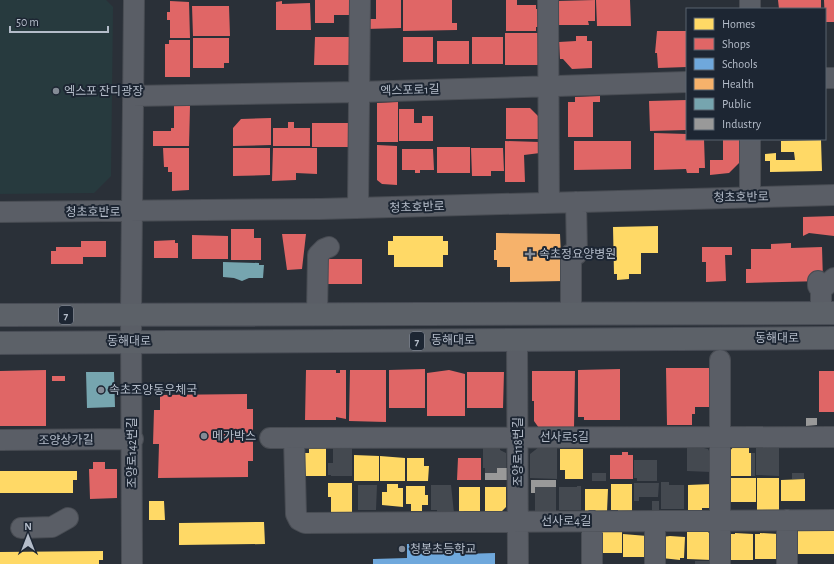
<svg xmlns="http://www.w3.org/2000/svg" width="834" height="564" font-family="'Alegreya Sans','Noto Sans KR',sans-serif">
<style>
.green{fill:#273a3e}
.homes{fill:#ffd966}
.shops{fill:#e06666}
.schools{fill:#6fa8dc}
.health{fill:#f6b26b}
.public{fill:#76a5af}
.industry{fill:#999}
.building{fill:#444950}
.lines{fill:none;stroke-linecap:round;stroke-linejoin:round}
.minor-casing{stroke:#484c53;stroke-width:22}
.major-casing{stroke:#484c55;stroke-width:24}
.minor{stroke:#5a5e66;stroke-width:20}
.major{stroke:#5c6168;stroke-width:22}
.poi-dot{fill:#848b96;stroke:#1d2633;stroke-width:1.5}
.labels{text-anchor:middle;dominant-baseline:central;stroke-width:4;stroke-linejoin:round;paint-order:stroke}
.shield{fill:#1d2633;stroke:#878f9c;stroke-width:1}
.shield-label{font-size:11px;font-weight:bold;fill:#b4bcc9}
.street-label{font-size:12px;fill:#b4bcc9;stroke:#1d2633}
.poi-label{font-size:12px;fill:#b4bcc9;stroke:#1d2633;text-anchor:start}
</style>
<rect width="100%" height="100%" fill="#2a3038"/>
<path class="green" d="M0,0H106L113,7L111,176L94,193L0,194Z"/>
<path class="homes" d="M821,140L822,171L770,172V161H765V154L776,153V160H795L794,152H781V141Z
M658,226V253H641V274H629V279L617,280V274H614L613,227Z
M393,236H443V241H448V255H443V267H394V255H388V241H393Z
M735,445H749V453H751V476H729V452Z
M309,448H326V476H304V453H309Z
M560,449H583V479H565V470H560Z
M354,455L379,456V481H354Z
M380,456L405,458V481H380Z
M407,458H424V466H429L428,481H407Z
M0,471H77V480H73V493H0Z
M730,478H756V502H730Z
M757,478H779V512H757Z
M805,479V501H781V480Z
M328,483H352V515H331V497H328Z
M387,484H398V488H403V507L382,505V492H387Z
M611,484H632V512H618V510H611Z
M712,484V508H702V512H688V485Z
M406,486H425V495H428V505H422V511H411V504H406Z
M459,487H480V513H459Z
M485,487H506V507L500,513H485Z
M585,489H608L607,512H585Z
M149,501H164L165,520H149Z
M264,522L265,544L179,545V523Z
M834,528V554H795L798,530Z
M687,530H706L709,533L712,560L687,559Z
M604,531H622V553H600L597,537Z
M735,533L753,534V560H730V534H735Z
M760,533L778,534V559H755V534H760Z
M623,534L647,536L646,557H623Z
M670,536L685,537L684,558H680V560L662,558V537Z
M103,551V560H99V564H0V552Z"/>
<path class="shops" d="M315,0H351V15H334V23H315Z
M376,0H401V28L366,29V19H376Z
M403,0H452V23H457V30L403,31Z
M506,0H517V5H536V9H540V27H536V31H506Z
M595,0V21H588L589,25H558L557,1Z
M596,0H630L631,26H597Z
M778,0H821V9H779Z
M824,0H834V22H825Z
M170,1L189,2L190,38H170V20H167V12H170Z
M282,1V4L310,3L311,30H276V2Z
M192,6H229L230,36H193Z
M657,31H687V67L658,68L657,53H655Z
M505,33H539V65H505Z
M576,36H587V41H592V68L572,69L563,59H560L559,42L576,41Z
M315,37H350V65H314Z
M403,37H433V62H403Z
M472,37H503V64H472Z
M193,38H229V63H224V68H193Z
M169,40H190V77H165V44H169Z
M437,41H469V64H437Z
M600,96V102H593V137H568V102H575V97Z
M687,100V130L650,131L649,101Z
M398,102V142H377V103Z
M174,106H190L189,146H153V131H171V128H174Z
M506,108H530L538,116V139H506Z
M399,109H414V123H422V116H433V141H399Z
M271,118V145L233,146V128L241,119Z
M288,122H294V128H310V146H273V128H288Z
M312,123H350V147H312Z
M654,133L687,134V139H704L705,168H699V173H687L686,169L654,170Z
M723,139H739L740,162L729,173L710,175V160H723Z
M505,141L540,142V153L524,155L525,182H505Z
M574,141H631V169L574,170Z
M377,145L397,146V185L382,184L377,180Z
M437,147H470V173H437Z
M163,148H189V190L172,191V172H168V167H164Z
M233,148H270V175L233,176Z
M273,148H317V174L296,173V180L272,181Z
M471,148H503L504,171H491V176H472Z
M402,149H433L434,170H420V173H415V170H402Z
M834,216V236L809,233L803,236V217Z
M231,229H254V238H261V260H231Z
M282,234H306L302,269L287,270Z
M192,235L228,236V259H192Z
M175,240V243H178V258H154V241Z
M81,241H106V257H83V264H51V251H56V247H81Z
M791,243V248L822,247L823,281L746,283V269H751V249H771V244Z
M702,247H732V255H725L726,281L706,282V262H702Z
M321,259H362V284H321Z
M666,368H710V407H695V414H692V425H667Z
M425,369V408H389V370Z
M620,369V420H584V417H578V370Z
M46,370V426H0V371Z
M306,370H336V373H340V370H346V419L336,417V420H305Z
M350,370H386V422L349,421Z
M449,370L465,374V416H427V373Z
M532,371H575L574,428H539L534,421V401H532Z
M819,371H834V412H819Z
M467,372H504L503,408H467Z
M52,376H65V381H52Z
M247,394V409H253V461H248V477L158,478L159,444H153L154,410H160V395Z
M622,452H628V455H633V479H610V455H622Z
M458,458H481V480H457Z
M93,462H105V469H117V498L90,499L89,469H93Z"/>
<path class="schools" d="M407,544H453V547H461V554L495,553V564H373V559L407,558Z"/>
<path class="health" d="M496,233L560,234L561,257H564V281L510,282V267H497V260H494V250H496Z"/>
<path class="public" d="M223,262L259,263V265H264L263,278H249L242,281L234,278L223,277Z
M86,372H114L115,407L87,408Z"/>
<path class="industry" d="M806,418H817V425L806,426Z
M497,468H507V480H485V473H497Z
M531,480H556V487H535V493H531Z"/>
<path class="building" d="M759,445H779V476L756,475V447H759Z
M483,447L500,448V450L506,453V468H497V473H485V468H483Z
M539,447H557V479L530,478V454Z
M687,447L704,448L708,449L710,453L711,472L687,471Z
M333,448H352V476H331V475H328V463H333Z
M751,453H755V476H751Z
M634,460H657V481H637V478H634Z
M592,473H606V481H592Z
M792,473H804V479H792Z
M661,482H669V485H684V509H661Z
M634,483H659L658,497H639V501H634Z
M358,485H377L376,510H358Z
M431,485H451L454,513H437V510H431Z
M577,486H581V510H559V487H577Z
M535,487H556V515L535,512Z
M652,501H659V511H652Z
M695,561H712V564H695Z"/>
<g class="lines">
<g class="minor-casing">
<path id="minor" d="M548,0L549,203
M750,0V9
M825,78H834
M133,96L359,92L687,82
M750,197V139
M358,208L360,0
M0,212L320,209L834,195
M818,281V286L821,290V313
M821,290L834,278
M317,314L318,255L324,249L329,247
M571,314V254H577L576,202
M517,340L518,564
M270,438L834,437
M294,438L296,514L299,520L305,523L834,520
M0,440L133,439
M787,520V564
M592,521V564
M21,528L52,527L68,518
M132,564L131,315L134,0
M655,564V521
M720,564V360"/>
</g>
<g class="major-casing">
<path id="major" d="M0,315L834,313
M0,343L834,338"/>
</g>
<use href="#minor" class="minor"/>
<use href="#major" class="major"/>
</g>
<g class="poi-dot">
<circle cx="56" cy="91" r="4"/>
<path d="M528 248h4v4h4v4h-4v4h-4v-4h-4v-4h4z"/>
<circle cx="101" cy="390" r="4"/>
<circle cx="204" cy="436" r="4"/>
<circle cx="402" cy="549" r="4"/>
</g>
<g class="labels">
<g class="shield">
<rect x="59" y="306" width="14" height="18" rx="3"/>
<rect x="410" y="332" width="14" height="18" rx="3"/>
</g>
<g class="shield-label">
<text x="66" y="315">7</text>
<text x="417" y="341">7</text>
</g>
<g class="street-label">
<text transform="translate(410 90) rotate(-2)">엑스포로1길</text>
<text transform="translate(741 197) rotate(-1)">청초호반로</text>
<text transform="translate(417 207) rotate(-2)">청초호반로</text>
<text x="93" y="212">청초호반로</text>
<text x="777" y="338">동해대로</text>
<text x="453" y="340">동해대로</text>
<text x="129" y="341">동해대로</text>
<text x="564" y="437">선사로5길</text>
<text transform="translate(66 440) rotate(-1)">조양상가길</text>
<text transform="translate(518 452) rotate(-90)">조양로118번길</text>
<text transform="translate(132 453) rotate(-90)">조양로142번길</text>
<text x="566" y="521">선사로4길</text>
</g>
<g class="poi-label">
<text x="64" y="91">엑스포 잔디광장</text>
<text x="539" y="254">속초정요양병원</text>
<text x="109" y="390">속초조양동우체국</text>
<text x="212" y="436">메가박스</text>
<text x="410" y="549">청봉초등학교</text>
</g>
</g>
<rect x="686" y="8" width="140" height="132" fill="#1d2633" stroke="#59626f"/>
<rect x="694" y="18" width="20" height="12" fill="#ffd966" stroke="#59626f"/>
<text x="722" y="28" font-size="12" fill="#b4bcc9">Homes</text>
<rect x="694" y="38" width="20" height="12" fill="#e06666" stroke="#59626f"/>
<text x="722" y="48" font-size="12" fill="#b4bcc9">Shops</text>
<rect x="694" y="58" width="20" height="12" fill="#6fa8dc" stroke="#59626f"/>
<text x="722" y="68" font-size="12" fill="#b4bcc9">Schools</text>
<rect x="694" y="78" width="20" height="12" fill="#f6b26b" stroke="#59626f"/>
<text x="722" y="88" font-size="12" fill="#b4bcc9">Health</text>
<rect x="694" y="98" width="20" height="12" fill="#76a5af" stroke="#59626f"/>
<text x="722" y="108" font-size="12" fill="#b4bcc9">Public</text>
<rect x="694" y="118" width="20" height="12" fill="#999999" stroke="#59626f"/>
<text x="722" y="128" font-size="12" fill="#b4bcc9">Industry</text>
<g transform="translate(28 536)" stroke="#1d2633" stroke-width="3" paint-order="stroke">
<path d="M0-3L7 15L0 10L-7 15Z" fill="#b4bcc9"/>
<text y="-6" font-size="11" font-weight="bold" text-anchor="middle" fill="#b4bcc9">N</text>
</g>
<path d="M10 26v6h98v-6" fill="none" stroke="#b4bcc9" stroke-width="2"/>
<text x="16" y="26" font-size="12" fill="#b4bcc9" stroke="#1d2633" stroke-width="3" paint-order="stroke">50 m</text>
</svg>
